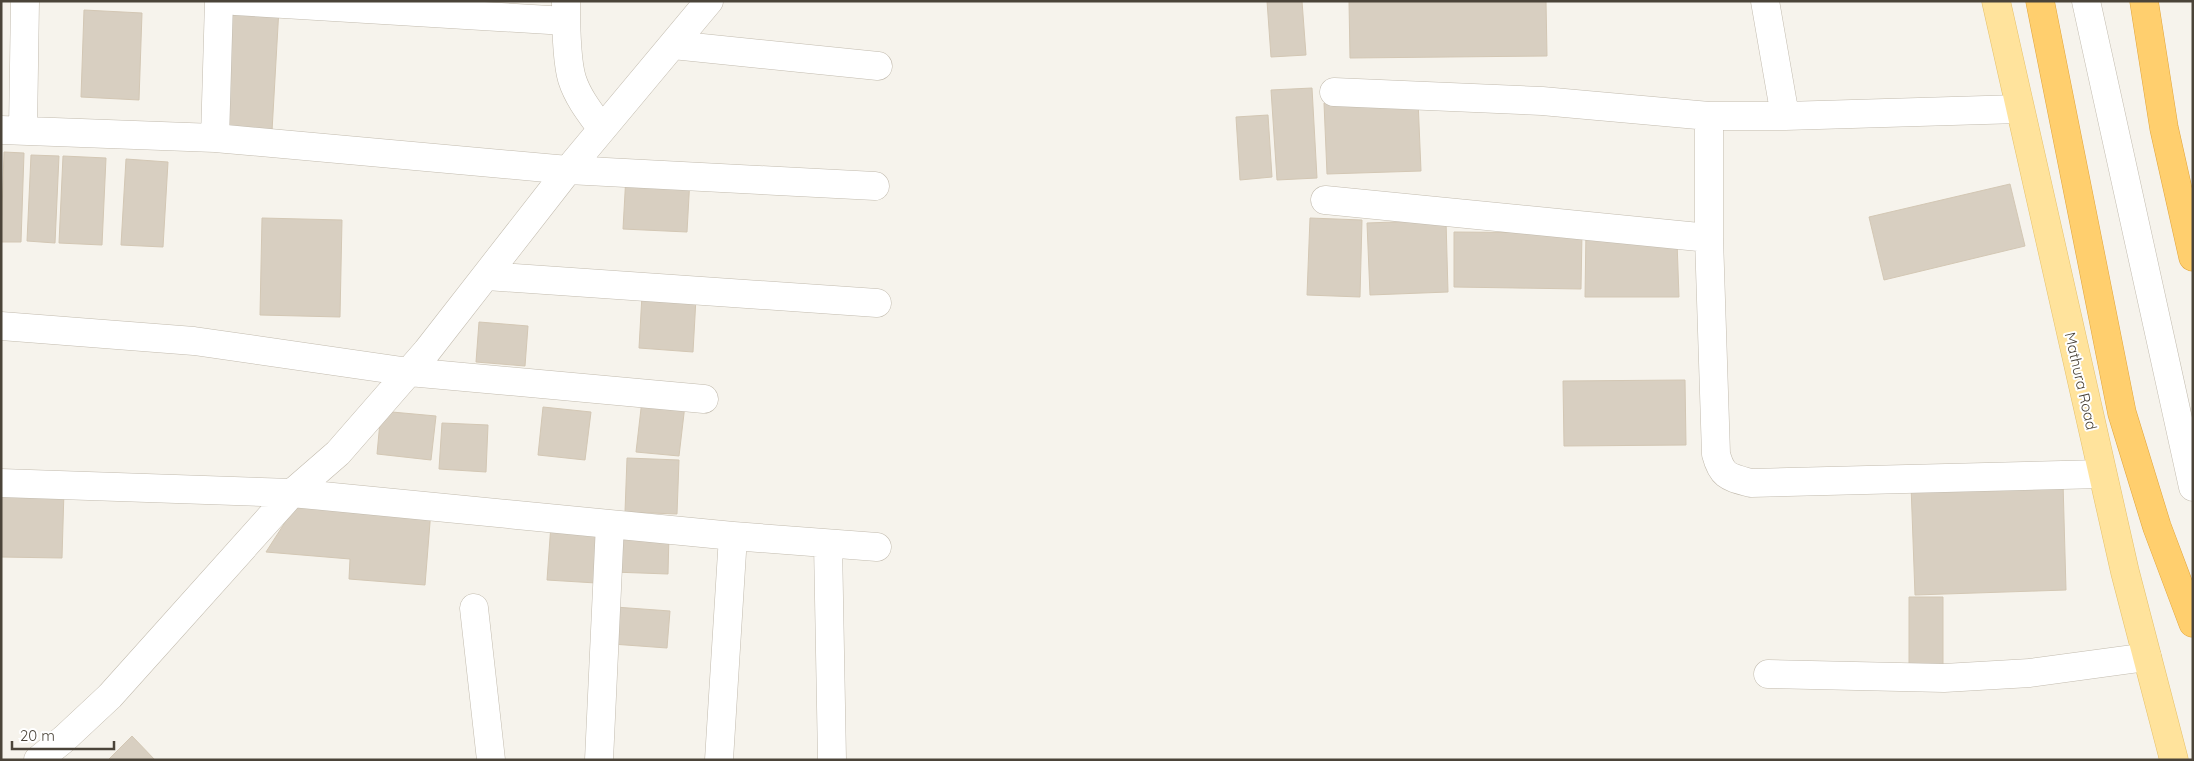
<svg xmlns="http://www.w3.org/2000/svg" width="2194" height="761" font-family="Quicksand,sans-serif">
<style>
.building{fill:#d8cfc1;stroke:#d3c7b4}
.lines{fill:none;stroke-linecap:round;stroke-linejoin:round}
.minor-casing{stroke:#c2bbae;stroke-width:29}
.major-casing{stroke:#e6c16a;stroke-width:29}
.highway-casing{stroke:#e0a43c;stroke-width:29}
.minor{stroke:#fff;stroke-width:28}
.major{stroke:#ffe39c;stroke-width:28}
.highway{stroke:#ffcf6e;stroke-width:28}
.labels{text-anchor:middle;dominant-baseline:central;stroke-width:4;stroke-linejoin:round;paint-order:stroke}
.street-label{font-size:15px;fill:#4b4439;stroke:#fff}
</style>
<rect width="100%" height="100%" fill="#f6f3ec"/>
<path class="building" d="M1267,1H1302L1306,55L1271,57Z
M1349,1H1546L1547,56L1350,58Z
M231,5L279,8L272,131L224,128Z
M84,10L142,13L139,100L81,97Z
M1312,88L1317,178L1277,180L1271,90Z
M1418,100L1421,171L1327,174L1324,103Z
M1268,115L1272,177L1240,180L1236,117Z
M4,152L24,153L21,242H1Z
M31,155L59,156L55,243L27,241Z
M63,156L106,158L102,245L59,243Z
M126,159L168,162L163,247L121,245Z
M626,175L690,178L687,232L623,229Z
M2010,184L2025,246L1884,280L1869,217Z
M262,218L342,220L340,317L260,315Z
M1310,218L1362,220L1360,297L1307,295Z
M1446,220L1448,292L1370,295L1367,223Z
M1586,231L1677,241L1679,297H1585Z
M1454,232L1582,233L1581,289L1454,287Z
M642,295L696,298L693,352L639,348Z
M479,322L528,326L525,366L476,362Z
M1685,380L1686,445L1564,446L1563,381Z
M642,400L685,405L679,456L636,452Z
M543,407L591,412L585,460L538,455Z
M381,411L436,416L431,460L377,454Z
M442,423L488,425L486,472L439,469Z
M627,458L679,460L677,514L625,512Z
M2063,482L2066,590L1915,595L1911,485Z
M1,488L64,491L62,558L1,557Z
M300,499L431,510L425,585L349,579L350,559L266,552Z
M551,524L600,527L596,583L547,580Z
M615,532L669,534L668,574L613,572Z
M1909,597H1943V666L1909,665Z
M615,607L670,611L667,648L612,644Z
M132,736L155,760H108Z"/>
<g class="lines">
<g class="minor-casing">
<path id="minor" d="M235,1L566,21
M566,1C566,22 566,59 572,79C578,98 591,114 602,129
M1765,1L1785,116
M2086,1L2193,487
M673,45L878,66
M1334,92L1542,101L1709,116H1785L2019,109
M1709,116V238L1716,454C1722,477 1729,477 1751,483L2102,474
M1,130L215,138L568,170L875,186
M23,130L25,1
M215,138L219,1
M1325,200L1709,238
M487,276L877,303
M1,326L194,341L409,372L704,399
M1,483L292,493L733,536L877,547
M828,544L832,760
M474,608L491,760
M1768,674L1944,678L2030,673L2147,657
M38,760L64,739L110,696L292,493L338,453L427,351L568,170L709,1
M599,760L610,524
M719,760L733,536"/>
</g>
<g class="major-casing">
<path id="major" d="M1996,1L2125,572L2174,760"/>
</g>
<g class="highway-casing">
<path id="highway" d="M2040,1L2122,413L2157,527L2193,623
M2144,1L2164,128L2193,257"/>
</g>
<use href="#minor" class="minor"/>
<use href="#major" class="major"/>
<use href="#highway" class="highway"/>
</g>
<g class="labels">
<g class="street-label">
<text transform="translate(2081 381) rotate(77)">Mathura Road</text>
</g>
</g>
<rect width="2194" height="761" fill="none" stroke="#4b4439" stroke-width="5"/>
<path d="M12 741v8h102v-8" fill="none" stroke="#4b4439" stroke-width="2.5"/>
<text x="20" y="741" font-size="15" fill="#4b4439" stroke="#ffffff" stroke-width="4" paint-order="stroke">20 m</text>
</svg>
